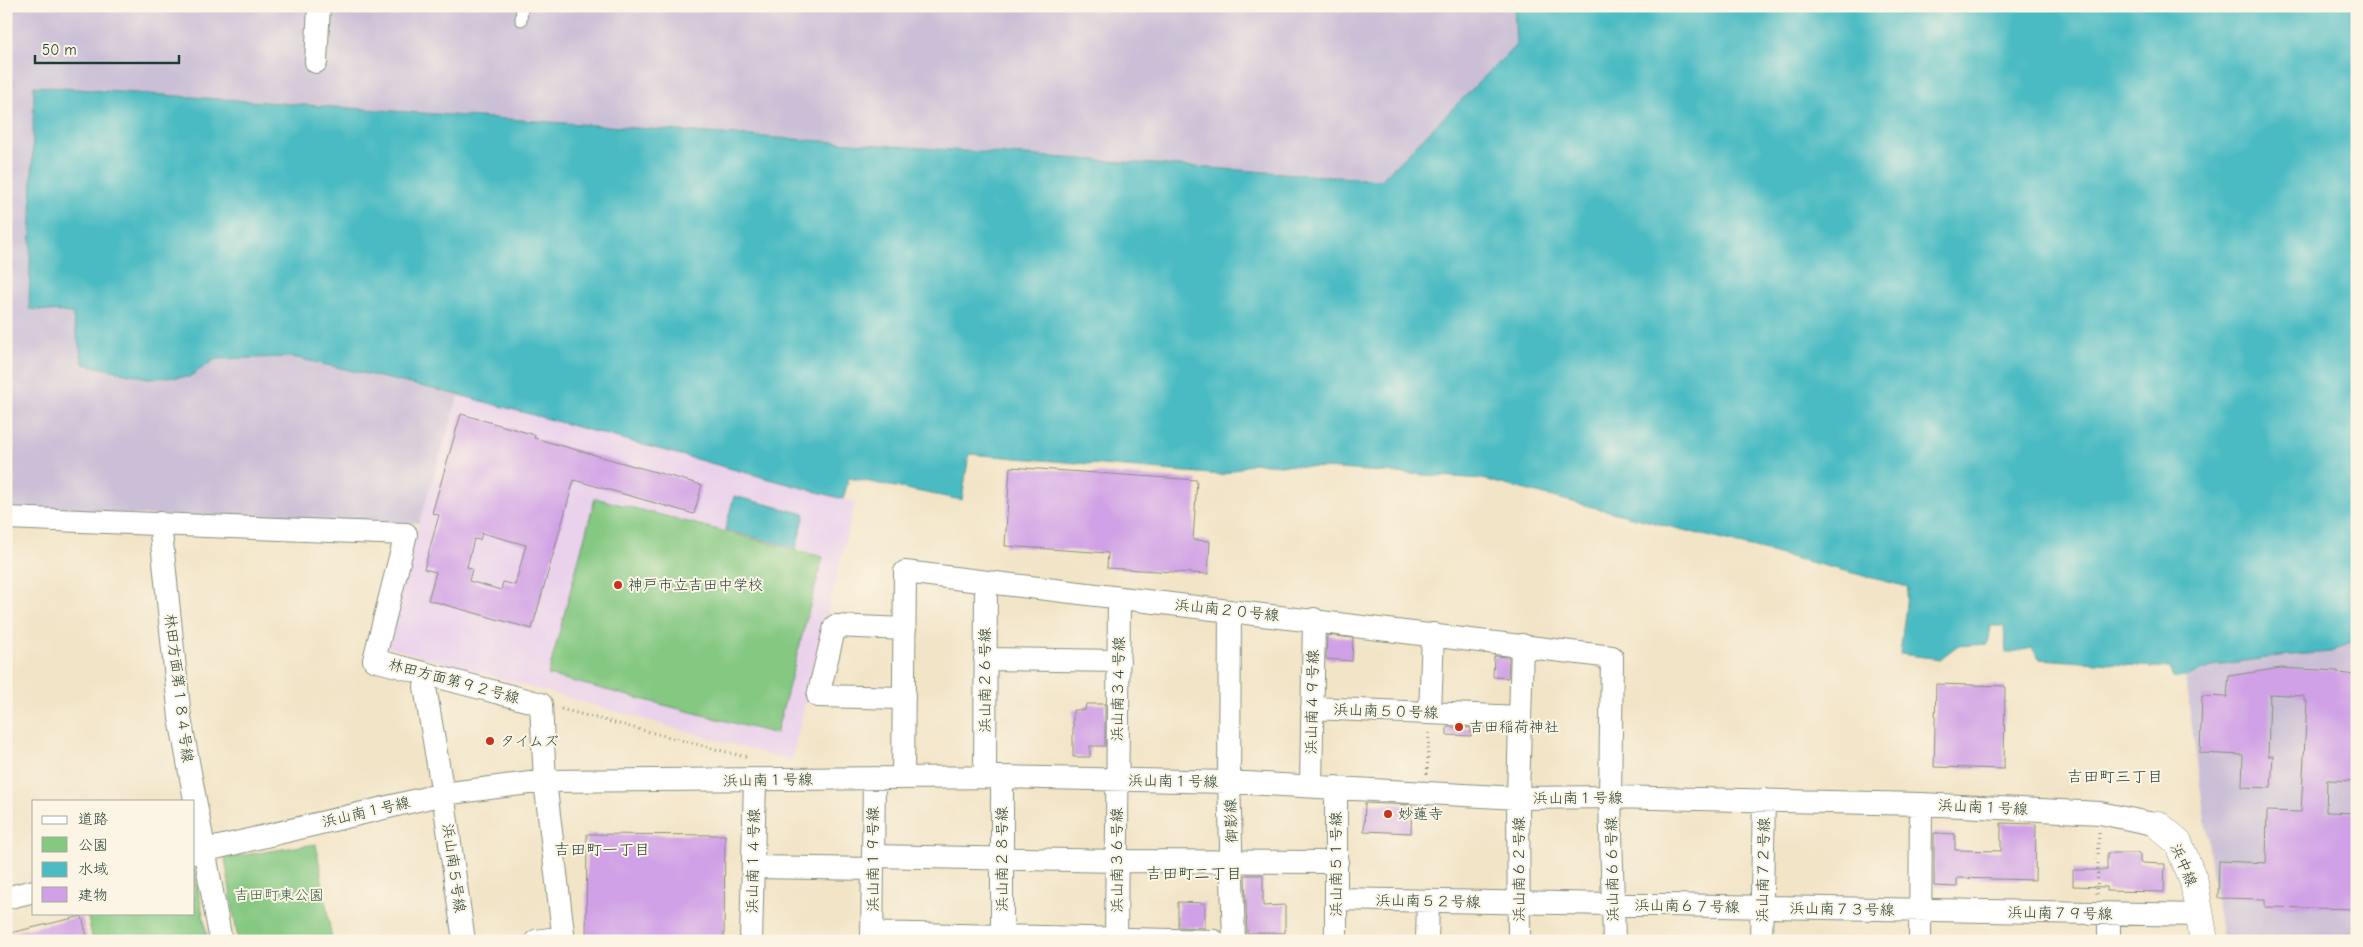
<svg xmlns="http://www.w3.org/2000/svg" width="2363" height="947" font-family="'Comic Neue','Klee One',sans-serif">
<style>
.built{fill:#ead1ec}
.industrial{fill:#cabfd6}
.green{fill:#84c882;stroke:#52825b}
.water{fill:#4cbbc3;stroke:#367c7c}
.building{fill:#d0a1e6;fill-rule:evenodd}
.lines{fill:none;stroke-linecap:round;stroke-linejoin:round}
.lane-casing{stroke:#88907e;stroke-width:13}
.street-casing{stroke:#88907e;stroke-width:24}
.secondary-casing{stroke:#88907e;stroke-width:29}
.path{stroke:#88907e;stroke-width:3;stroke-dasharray:1 4;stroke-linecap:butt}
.lane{stroke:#fff;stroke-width:11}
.street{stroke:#fff;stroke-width:22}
.secondary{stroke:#fff;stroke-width:28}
.poi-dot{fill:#c8321e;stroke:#fcf5e5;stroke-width:2}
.labels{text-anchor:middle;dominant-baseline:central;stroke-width:4;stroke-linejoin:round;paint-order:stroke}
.poi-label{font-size:15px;fill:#1f3d34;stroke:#fcf5e5;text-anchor:start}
.street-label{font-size:15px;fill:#1f3d34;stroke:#fcf5e5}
.park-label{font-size:15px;fill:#386048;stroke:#fcf5e5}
.neighbourhood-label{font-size:16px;fill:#1f3d34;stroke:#fcf5e5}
</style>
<rect width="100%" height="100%" fill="#fcf5e5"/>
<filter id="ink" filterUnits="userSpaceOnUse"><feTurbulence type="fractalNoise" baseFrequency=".02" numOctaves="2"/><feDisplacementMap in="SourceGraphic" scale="10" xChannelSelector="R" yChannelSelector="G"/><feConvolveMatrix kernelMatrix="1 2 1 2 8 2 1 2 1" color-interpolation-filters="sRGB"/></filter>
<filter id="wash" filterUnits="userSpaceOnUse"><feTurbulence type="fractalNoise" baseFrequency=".0096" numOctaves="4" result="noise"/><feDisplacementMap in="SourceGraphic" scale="20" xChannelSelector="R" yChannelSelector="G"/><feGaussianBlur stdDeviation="1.12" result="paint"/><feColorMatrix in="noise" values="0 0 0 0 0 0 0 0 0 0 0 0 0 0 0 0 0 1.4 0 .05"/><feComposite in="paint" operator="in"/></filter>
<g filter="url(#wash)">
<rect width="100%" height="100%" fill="#f2e4c7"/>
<path class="built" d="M459,395L855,502L791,761L385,646L419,523Z"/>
<path class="industrial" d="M6,6H1514L1517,45L1382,180L34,86L29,309L73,312L189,377L216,359L292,357L459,395L419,523L6,511Z
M2357,639V941H2222L2185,677L2217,665L2280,656L2331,652Z"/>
<path class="green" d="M595,498L823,557L776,734L548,675Z
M316,844L332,941H238L225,858Z
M194,868L208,941H93L87,913H194Z"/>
<path class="water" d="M1514,6H2357V639L2331,652L2280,656L2217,665L2185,677L2173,678L2170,668L2040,659L2032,648L2006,653L2004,626H1991L1988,644L1957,646L1940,659L1900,654L1908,587L1482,479L1253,463L1222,475L969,454L962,500L849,478L843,499L459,395L292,357L216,359L189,377L148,378L83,364L72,313L29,309L34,86L1381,180L1516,45Z
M734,496L805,514L796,548L725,530Z"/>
<g id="blocks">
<path class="building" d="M461,414L535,435L534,438L702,485L694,514L574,480L532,629L428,600L436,572L424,569L439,515L432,513ZM482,533L526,545L515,585L503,582L501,590L469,581L472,569L467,567L474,539L480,540Z
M1010,467L1197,480L1193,540L1210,541L1208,574L1107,568L1108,553L1005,546Z
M1327,635L1353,638L1352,661L1326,659Z
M1494,656L1509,657L1508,678L1493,677Z
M2281,668L2338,671V673L2357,675V781L2327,780L2326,812L2357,813V909L2265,907V899L2218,898L2219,861L2266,863L2267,811L2301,812L2307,701H2304V696L2270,694L2268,756H2273L2271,788L2242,787L2243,755L2200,753L2202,696L2227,697L2229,676Z
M1936,684L2005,686L2004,769L1934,767Z
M1086,704H1105V746H1090V757H1073V710H1085Z
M1447,727L1471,728V736L1447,735Z
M1365,803L1412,805L1411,833L1364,831Z
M2001,823L2036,824L2035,880L1957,878V887L1934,886V833L1955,834V850L2001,851Z
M587,834L725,835L724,941H586Z
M2107,853H2140V863L2165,864L2164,892L2107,891V887L2073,886V870H2107Z
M1245,875H1263V906L1285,905V933H1247Z
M1178,902L1205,903V928L1178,927Z
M82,916L88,941H6V934Z"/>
</g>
</g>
<g filter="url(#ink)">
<use href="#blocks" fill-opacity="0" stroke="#88907e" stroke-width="1"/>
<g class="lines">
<g class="lane-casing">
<path id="lane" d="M521,20L522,6"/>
</g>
<g class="street-casing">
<path id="street" d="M316,62L319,6
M6,518L406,534L374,660L541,704L545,781L564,941
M160,523L180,718L221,941
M1230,611L1229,782L1234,941
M985,659L1119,661
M427,674L425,687L443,794L464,941
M904,698L818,696L835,626L905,629
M1312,708L1520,717
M1430,713L1433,634
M903,777L905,572C1141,601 1377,627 1612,657L1610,797L1614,941
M985,777L986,582
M1311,786L1314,619
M1336,787V941
M194,853L443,794L545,781L1002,777L1229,782L1518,798L1610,797L1921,804L2100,813L2158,825
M873,856L1117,861L1337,862
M753,867L873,869
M6,898L34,891
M1336,899L2200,915
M872,933L1214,941
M536,941L563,937
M751,941L755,780
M872,941L874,778
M1002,941V777
M1116,941L1119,598
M1427,941L1428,901
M1519,941L1518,798L1522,645
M1761,941L1764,800
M1920,941L1921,804
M2109,941V914"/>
</g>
<g class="secondary-casing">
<path id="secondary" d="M2158,825L2178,842L2194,882L2204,941"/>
</g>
<path class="path" d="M561,709L746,757
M1427,774L1429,733
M2097,894L2099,833"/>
<use href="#lane" class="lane"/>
<use href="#street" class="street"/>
<use href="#secondary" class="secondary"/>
</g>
</g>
<g class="poi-dot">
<circle cx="618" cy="585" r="5"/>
<circle cx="1459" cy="727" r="5"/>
<circle cx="490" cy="741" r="5"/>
<circle cx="1388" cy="814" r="5"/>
</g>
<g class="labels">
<g class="poi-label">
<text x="628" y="585">神戸市立吉田中学校</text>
<text x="1469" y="727">吉田稲荷神社</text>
<text x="500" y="741">タイムズ</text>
<text x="1398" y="814">妙蓮寺</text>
</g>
<g class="street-label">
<text transform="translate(1227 610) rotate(6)">浜山南２０号線</text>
<text transform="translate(985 680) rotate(-90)">浜山南２６号線</text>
<text transform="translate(454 681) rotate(15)">林田方面第９２号線</text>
<text transform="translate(179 688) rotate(83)">林田方面第１８４号線</text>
<text transform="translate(1118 689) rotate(-89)">浜山南３４号線</text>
<text transform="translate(1312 702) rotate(-89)">浜山南４９号線</text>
<text transform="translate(1386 711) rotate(2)">浜山南５０号線</text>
<text transform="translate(768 780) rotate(-1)">浜山南１号線</text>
<text transform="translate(1173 781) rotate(1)">浜山南１号線</text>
<text x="1578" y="798">浜山南１号線</text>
<text transform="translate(1983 807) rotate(3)">浜山南１号線</text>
<text transform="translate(366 812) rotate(-13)">浜山南１号線</text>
<text transform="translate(1231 821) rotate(-92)">御影線</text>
<text transform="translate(873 859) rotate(-90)">浜山南１９号線</text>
<text transform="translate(1002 859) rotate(-90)">浜山南２８号線</text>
<text transform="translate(1117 860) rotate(-90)">浜山南３６号線</text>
<text transform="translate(753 861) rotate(-89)">浜山南１４号線</text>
<text transform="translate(1336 864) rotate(-90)">浜山南５１号線</text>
<text transform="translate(2184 865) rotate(67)">浜中線</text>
<text transform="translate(454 868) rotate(82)">浜山南５号線</text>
<text transform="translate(1519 869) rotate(-90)">浜山南６２号線</text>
<text transform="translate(1612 869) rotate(-91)">浜山南６６号線</text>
<text transform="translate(1763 870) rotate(-89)">浜山南７２号線</text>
<text transform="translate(1428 901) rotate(1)">浜山南５２号線</text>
<text transform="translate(1687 906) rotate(1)">浜山南６７号線</text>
<text transform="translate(1842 909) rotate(1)">浜山南７３号線</text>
<text transform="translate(2060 913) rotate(1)">浜山南７９号線</text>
</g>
<g class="park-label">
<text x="279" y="895">吉田町東公園</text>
</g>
<g class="neighbourhood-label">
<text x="2115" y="777">吉田町三丁目</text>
<text x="602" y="850">吉田町一丁目</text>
<text x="1194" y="874">吉田町二丁目</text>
</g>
</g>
<rect width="2363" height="947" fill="none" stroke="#fcf5e5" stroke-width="25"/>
<rect x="32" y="800" width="162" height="115" fill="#fcf5e5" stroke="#a4ab9e"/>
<rect x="42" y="816" width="25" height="8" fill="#ffffff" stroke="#a4ab9e"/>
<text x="78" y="824" font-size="15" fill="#1f3d34">道路</text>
<rect x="42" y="837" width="25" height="15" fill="#84c882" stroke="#a4ab9e"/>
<text x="78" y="850" font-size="15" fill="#1f3d34">公園</text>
<rect x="42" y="862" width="25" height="15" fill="#4cbbc3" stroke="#a4ab9e"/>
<text x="78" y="874" font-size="15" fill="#1f3d34">水域</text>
<rect x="42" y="887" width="25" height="15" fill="#d0a1e6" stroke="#a4ab9e"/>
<text x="78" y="900" font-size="15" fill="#1f3d34">建物</text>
<path d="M35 55v8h144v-8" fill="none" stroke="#1f3d34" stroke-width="2.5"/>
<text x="42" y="55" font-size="15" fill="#1f3d34" stroke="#fcf5e5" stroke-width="4" paint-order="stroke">50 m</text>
</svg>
